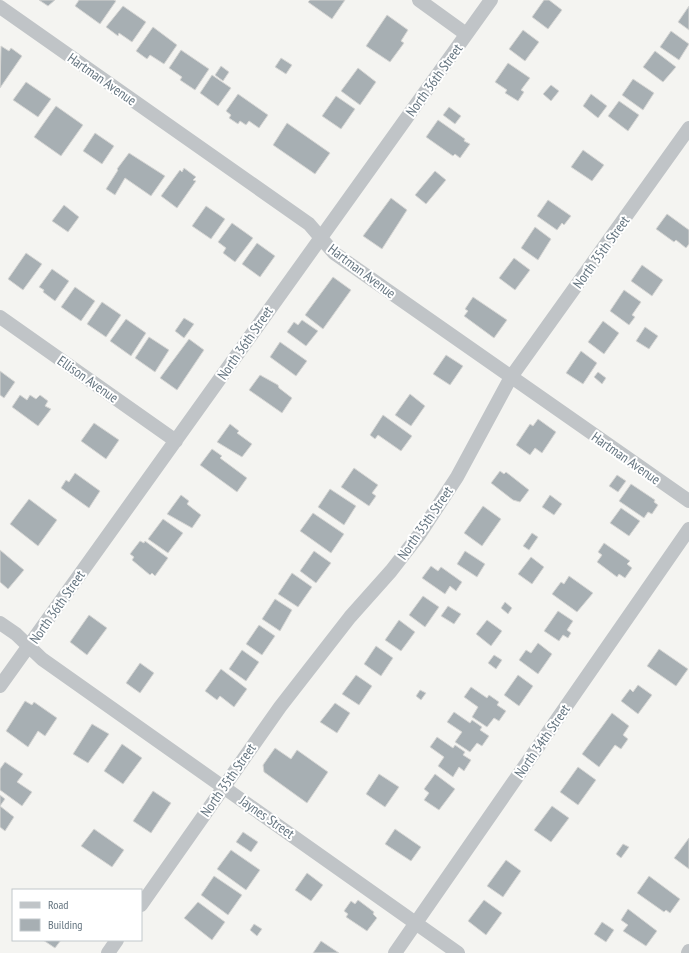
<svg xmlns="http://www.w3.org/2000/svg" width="689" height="953" font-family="'PT Sans Narrow',sans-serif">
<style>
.building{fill:#a7afb3;stroke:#d6d6d4}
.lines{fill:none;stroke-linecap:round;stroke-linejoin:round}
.street{stroke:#c0c4c7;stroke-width:14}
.labels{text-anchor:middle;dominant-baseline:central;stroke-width:4;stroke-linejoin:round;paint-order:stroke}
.street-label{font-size:14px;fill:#657580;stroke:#fff}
</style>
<rect width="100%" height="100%" fill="#f4f4f1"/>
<path class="building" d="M39,0H55L48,6Z
M79,0H114L116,1L100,24L75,6Z
M310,0H345L332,19L308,2Z
M544,0H549L562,10L548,29L532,17Z
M123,6L146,22L132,42L119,33L118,36L106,27Z
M689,6V30L678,22Z
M387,15L408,30L401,41L404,43L390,62L366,46Z
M153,27L177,45L164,64L150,55L147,59L136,51Z
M523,30L539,42L525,61L509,49Z
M671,31L689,44L679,60L660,47Z
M1,46L9,51L11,48L22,56L0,88Z
M181,50L209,69L195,90L180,80L182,77L169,68Z
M655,51L676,67L663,82L643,67Z
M281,58L292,65L286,74L275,67Z
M508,63L530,78L521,90L524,92L518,101L505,93L507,90L495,82Z
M221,66L229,72L223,81L215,75Z
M358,68L376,82L360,105L341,91Z
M212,75L231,88L218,106L200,93Z
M633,79L654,93L643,110L622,95Z
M26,82L51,99L38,117L13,100Z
M551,85L559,91L551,101L543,94Z
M238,94L268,115L259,128L249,121L246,125L240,121L238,124L229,118L231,115L226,111Z
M591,94L607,106L598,118L583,106Z
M336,96L355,109L341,129L322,116Z
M619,101L639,115L628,131L608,116Z
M56,106L83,125L61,156L34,137Z
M449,107L461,116L455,124L443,115Z
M438,120L465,139L464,141L470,144L460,158L455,154L453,156L426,137Z
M287,123L330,153L315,174L273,145Z
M95,133L114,146L102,164L83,151Z
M583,150L604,165L592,181L571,167Z
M129,153L165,176L151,196L125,178L115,195L106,189L118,170L117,169Z
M184,168L196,177L193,180L196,181L177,208L161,196L180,170L182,172Z
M435,171L446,180L426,204L415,195Z
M391,198L407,210L382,249L363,236Z
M548,200L571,216L564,225L562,223L557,230L537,216Z
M64,205L79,217L68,232L52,221Z
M206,206L225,219L211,239L192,226Z
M667,214L689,230V244L686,248L676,240L674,242L656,229Z
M232,223L253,238L235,262L223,253L226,248L218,242Z
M535,227L551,239L538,260L521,248Z
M257,243L275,256L260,277L242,264Z
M26,253L42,264L23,290L8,279Z
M514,258L530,270L515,290L499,278Z
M642,265L663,280L652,296L631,281Z
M52,269L69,281L55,301L43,292L44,290L39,287Z
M333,277L351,290L323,329L305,315Z
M75,287L95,301L81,321L61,307Z
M624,290L641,302L632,315L635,317L629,325L610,311Z
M473,297L507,320L494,338L464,316L468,311L465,309Z
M102,302L121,315L106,337L87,324Z
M184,318L194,324L184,338L175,331Z
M126,319L146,333L131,356L110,341Z
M302,320L318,331L306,346L287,332L294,322L298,325Z
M603,321L619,333L604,354L588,342Z
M645,327L658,336L649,349L636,341Z
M149,337L169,350L155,372L135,358Z
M189,339L204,350L177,390L160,378Z
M280,342L307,361L296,376L270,357Z
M581,351L597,363L583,384L566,373Z
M446,355L463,366L450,385L433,374Z
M0,371L15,382L4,398L0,395Z
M598,372L606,378L602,384L594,377Z
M260,375L278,385L279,388L292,398L282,413L249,390Z
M410,394L425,406L411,426L395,415Z
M20,395L27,400L30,395L36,399L40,395L48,401L45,406L51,409L38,426L12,407Z
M383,415L412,436L401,451L378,435L375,439L370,435Z
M538,419L556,432L542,453L535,448L530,455L516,445L530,424L533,426Z
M94,423L119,440L106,459L81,441Z
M230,424L239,431L237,433L252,444L242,457L217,442Z
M212,449L222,456L220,458L247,478L237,492L200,465Z
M354,468L378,485L372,493L376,496L369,506L341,487Z
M500,471L504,474L506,472L529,490L520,502L513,500L491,483Z
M75,473L100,491L89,508L61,488L66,480L69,482Z
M617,475L626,481L618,492L609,486Z
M631,484L655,500L654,502L658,505L652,514L648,512L644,518L619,501Z
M330,489L356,506L344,525L318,507Z
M181,495L189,501L187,504L201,515L192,528L167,514Z
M550,495L562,504L554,515L542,507Z
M29,499L57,520L38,546L10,524Z
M483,506L501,519L482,546L464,533Z
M621,508L640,521L629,536L610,523Z
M313,513L344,534L331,553L300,531Z
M163,519L183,533L168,553L148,539Z
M532,533L538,537L529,550L523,546Z
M140,541L144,543L145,541L168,558L155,576L152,573L150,575L132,560L134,557L130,554Z
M604,543L630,561L627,564L632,568L625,578L619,574L617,577L597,562L602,555L598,552Z
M0,550L24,570L8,589L0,582Z
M314,551L331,563L316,583L300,571Z
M465,551L485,564L477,577L457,564Z
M531,557L544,567L532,584L518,574Z
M431,566L438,571L441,567L462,582L456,591L450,586L445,594L422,578Z
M292,573L312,587L298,607L278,594Z
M569,576L593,593L577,612L552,594L561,582L564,584Z
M423,596L439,607L425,627L409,615Z
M275,599L292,610L280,631L262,619Z
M505,602L512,608L508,614L501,608Z
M448,606L461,614L454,624L441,616Z
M558,611L573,621L567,630L571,633L568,638L563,635L559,641L544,631Z
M89,615L107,628L87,655L70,642Z
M399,620L415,632L401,651L385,640Z
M487,620L502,631L491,646L476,634Z
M259,625L275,636L262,655L246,644Z
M538,643L552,654L538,674L519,660L526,650L531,653Z
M376,646L393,658L381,676L364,664Z
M659,649L688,669L676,686L647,666Z
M242,650L259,662L246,681L229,669Z
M494,655L502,660L496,669L488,663Z
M140,663L154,673L140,693L126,683Z
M221,669L247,689L234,707L220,696L217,700L205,691Z
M356,675L372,686L359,705L342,694Z
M518,675L533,686L519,706L504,695Z
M638,685L652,695L638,714L621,701L630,689L633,692Z
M471,687L487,698L489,695L499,702L497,705L506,711L499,721L494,718L487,727L472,717L478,707L464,697Z
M420,690L426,693L421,700L416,696Z
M25,701L32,705L34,702L57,718L45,736L38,731L28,747L6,731Z
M335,703L350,713L337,733L320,722Z
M454,712L470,723L472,720L482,727L480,730L489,736L482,746L477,743L470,752L455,742L462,732L447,722Z
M612,713L629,726L623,735L628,739L621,749L615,745L599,767L582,754Z
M92,724L109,734L88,763L73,754Z
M437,737L453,748L455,745L465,752L463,755L471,760L464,771L459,767L453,777L438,766L444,757L430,747Z
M122,744L142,758L123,784L104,771Z
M275,748L291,759L297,750L328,772L307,803L264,772L263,765Z
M5,762L23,774L17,782L32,792L22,806L0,790V769Z
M578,767L596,780L578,805L560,792Z
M379,774L399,787L385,807L366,794Z
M435,774L455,789L439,810L424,800L429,793L424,789Z
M153,791L171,803L151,833L133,821Z
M0,795L5,799L0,806L14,817L5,831L0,827Z
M552,806L569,818L551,842L534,830Z
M94,829L124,850L112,867L81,846Z
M395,829L421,847L411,861L385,844Z
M243,832L258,842L251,852L236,842Z
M689,838V869L674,858Z
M623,844L629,847L621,858L616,854Z
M231,850L260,870L246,890L217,869Z
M506,860L521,871L503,897L487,886Z
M307,873L323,885L311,901L295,890Z
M214,876L242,895L228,915L201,895Z
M649,876L680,899L670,913L666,910L664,912L637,893Z
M358,900L374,912L373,914L377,918L367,931L346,917L348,914L344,911L351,901L355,904Z
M484,900L502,913L486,935L468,921Z
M198,902L225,922L212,940L184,918Z
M628,909L657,931L646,946L623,931L628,925L621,920Z
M602,922L614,930L606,942L594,934Z
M254,924L262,929L257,936L250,930Z
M43,940H61L55,948Z
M321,941L339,953H313Z"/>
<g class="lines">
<path class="street" d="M419,0L466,34
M0,7L309,224L334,253L689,501
M0,317L176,441
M0,623L16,634L42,659L458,953
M0,686L491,0
M141,905L280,707L350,617L391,571L419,535L457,477L511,377L689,128
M108,953L117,940
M395,953L689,529
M688,953L689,951"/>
</g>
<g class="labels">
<g class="street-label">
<text transform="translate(102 79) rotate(35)">Hartman Avenue</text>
<text transform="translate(434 80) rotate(-54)">North 36th Street</text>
<text transform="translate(601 252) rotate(-54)">North 35th Street</text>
<text transform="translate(362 271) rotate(37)">Hartman Avenue</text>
<text transform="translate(245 343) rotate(-55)">North 36th Street</text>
<text transform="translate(88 379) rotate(35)">Ellison Avenue</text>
<text transform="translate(626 458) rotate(35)">Hartman Avenue</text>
<text transform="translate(425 523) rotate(-55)">North 35th Street</text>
<text transform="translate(57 607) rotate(-55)">North 36th Street</text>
<text transform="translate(542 741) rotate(-55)">North 34th Street</text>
<text transform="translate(228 780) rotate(-55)">North 35th Street</text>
<text transform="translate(267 817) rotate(35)">Jaynes Street</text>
</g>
</g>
<rect x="12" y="889" width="130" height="52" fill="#ffffff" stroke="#c1c8cc"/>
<rect x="20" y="902" width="20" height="6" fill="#c0c4c7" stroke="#c1c8cc"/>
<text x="48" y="909" font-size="12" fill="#657580">Road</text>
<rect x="20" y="919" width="20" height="12" fill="#a7afb3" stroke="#c1c8cc"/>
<text x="48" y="929" font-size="12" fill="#657580">Building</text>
</svg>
